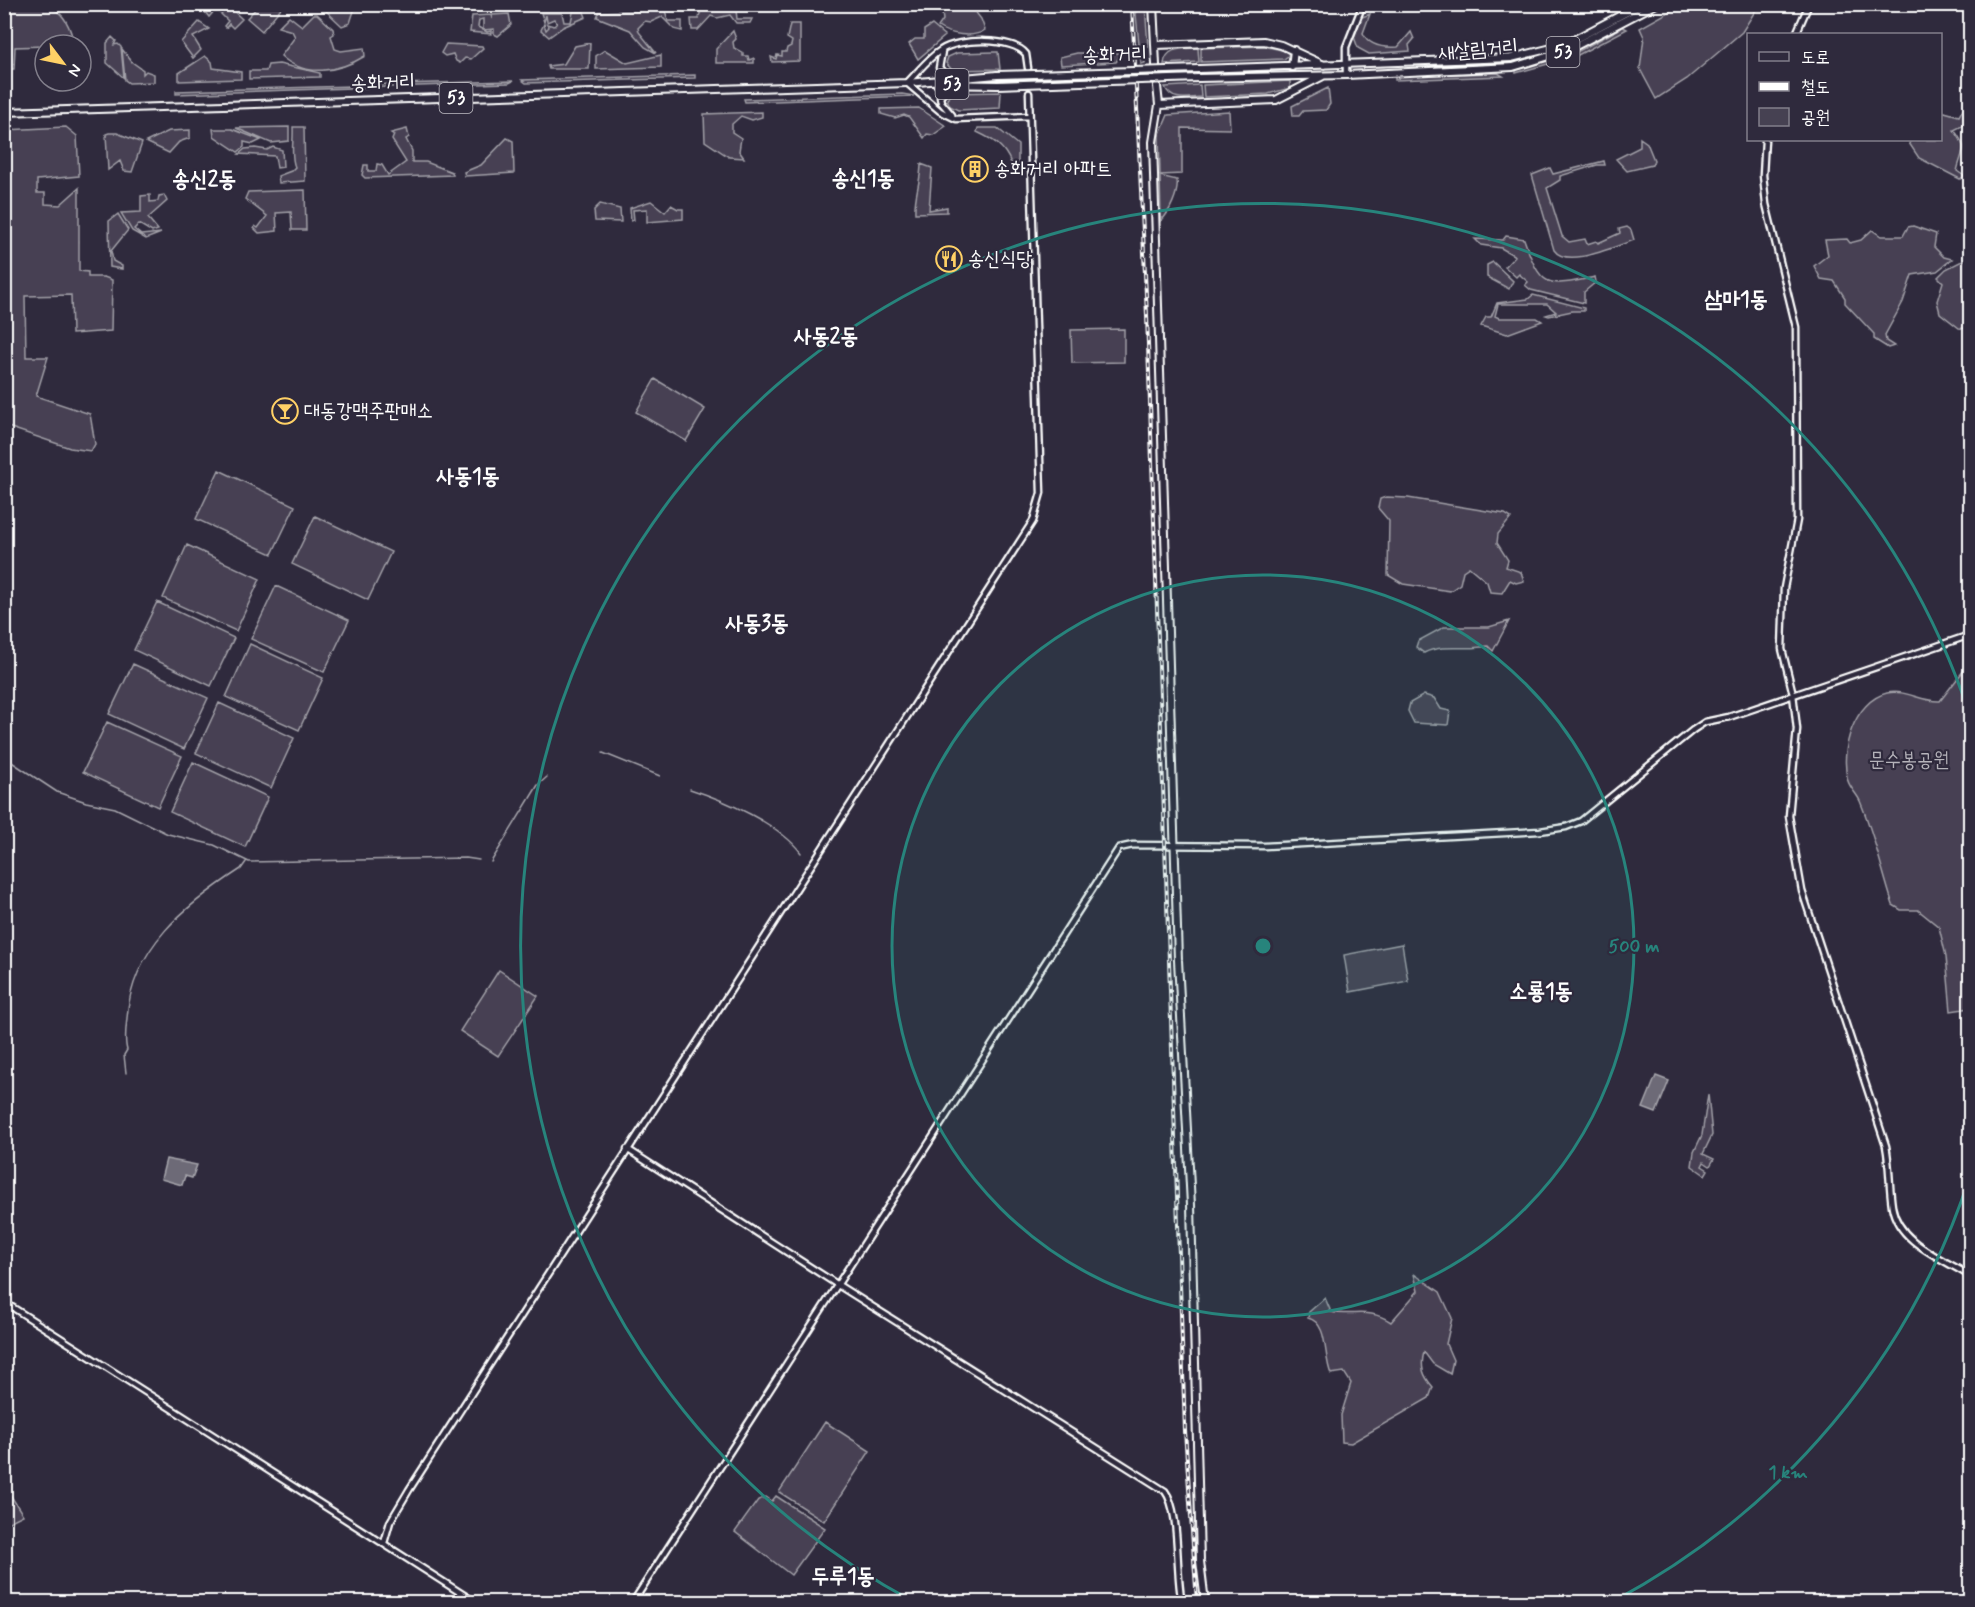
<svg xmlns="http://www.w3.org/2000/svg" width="1975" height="1607" font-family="Mynerve,'Poor Story',sans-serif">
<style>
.green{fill:#464152;stroke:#a2a0a8;stroke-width:1.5}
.water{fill:#6d6a77;stroke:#a7a6ad;stroke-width:1.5}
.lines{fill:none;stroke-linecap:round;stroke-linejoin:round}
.stream{stroke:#a7a6ad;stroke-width:1.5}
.minor-tunnel{stroke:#443f50;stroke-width:4.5;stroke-dasharray:4.5 2;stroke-linecap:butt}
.minor-casing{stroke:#fff;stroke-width:9}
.major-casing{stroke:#fff;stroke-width:10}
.minor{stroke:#2f2a3d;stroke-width:4.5}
.major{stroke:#2f2a3d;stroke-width:6}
.rail-casing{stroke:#fff;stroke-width:4}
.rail{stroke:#2f2a3d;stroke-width:1.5;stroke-dasharray:4.5;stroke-linecap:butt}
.major-bridge-casing{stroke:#fff;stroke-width:10;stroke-linecap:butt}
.major-bridge{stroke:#2f2a3d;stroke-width:6}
.ring{fill:none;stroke:#27847c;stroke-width:3}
.labels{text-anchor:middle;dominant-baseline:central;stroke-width:4.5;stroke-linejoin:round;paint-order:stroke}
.shield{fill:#2f2a3d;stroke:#c1bfc5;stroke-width:1.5}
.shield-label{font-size:18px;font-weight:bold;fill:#fff}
.street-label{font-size:20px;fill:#fff;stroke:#2f2a3d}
.poi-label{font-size:20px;fill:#fff;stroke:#2f2a3d;text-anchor:start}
.park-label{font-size:20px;fill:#b5b3ba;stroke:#2f2a3d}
.quarter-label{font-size:22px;font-weight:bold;fill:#fff;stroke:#2f2a3d}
.centre{fill:#27847c;stroke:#2f2a3d;stroke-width:3}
.ring-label{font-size:18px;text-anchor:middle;font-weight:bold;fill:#27847c;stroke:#2f2a3d;stroke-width:4.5;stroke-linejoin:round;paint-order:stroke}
</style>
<rect width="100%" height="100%" fill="#2f2a3d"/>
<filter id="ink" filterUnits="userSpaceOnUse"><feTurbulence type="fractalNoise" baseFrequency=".0167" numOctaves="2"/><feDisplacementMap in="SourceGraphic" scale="12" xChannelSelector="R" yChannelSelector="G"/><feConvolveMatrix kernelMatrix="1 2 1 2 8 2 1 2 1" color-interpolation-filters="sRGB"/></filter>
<g filter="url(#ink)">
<path class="green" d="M260,4L277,5L281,8L262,31L247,18Z
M1683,4L1759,5L1742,32L1687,79L1656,99L1640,69L1644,37L1640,28Z
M4,5C43,4 66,0 74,45L15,47L14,69H5Z
M212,5H227L242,19L233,28L229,24L226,28L224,26L228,21L216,9L209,17L205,12Z
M323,5L356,4V5L350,23L342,26L323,8Z
M941,5H970L981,19L985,30C973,39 948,34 938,27L943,20Z
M1135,5H1145L1148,46H1144L1145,63L1141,64Z
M701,8H733L736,10L737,19H752L750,23H736L730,15L717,18L711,16L698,30H692L691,19H699Z
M665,10L668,21H682V31L674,29L662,17L651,22L645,21L638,28L639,32L656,53L645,47L630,30L597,17L599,12Z
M573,12H584L586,17L563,27L549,37L541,30L544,24L546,30L549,27L547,24L554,26L557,23L554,19L547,22L546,15L544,22L541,13H562L564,22H571Z
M314,14H317L333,29L334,34L331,36L335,49L341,51L364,48L365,56C339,72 305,78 281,56L295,37L292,31L278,27L289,16L302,26Z
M509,14L511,25L498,36L494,34V29L483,30V19L479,20L478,27L487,32L491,31V34L470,32L472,16L491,15L492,19V15Z
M1370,14L1363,33C1369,47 1385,48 1398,47L1411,32L1414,39L1409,45L1410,51L1369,54L1358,48L1354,37L1362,17Z
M199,22L209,29L193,37L201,50L193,58L181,42Z
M790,24H800V61L772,62L771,57L776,59L777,55L782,56V52H786L787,48L791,46L792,41L787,38Z
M932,25L945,36L918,59L909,44L915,39H924V30Z
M1623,27L1627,29L1576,56L1516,73V70L1575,53Z
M733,31L736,39L733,42L734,48L743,53V56H748L749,60L754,58V63H716V49Z
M112,37L116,41L114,45L118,44L121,47L124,78L107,63V43Z
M590,43L589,69H549L548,66L564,64L575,46Z
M446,44L482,46L483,48L471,59L465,58L460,63L456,61L453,54L445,56L441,53Z
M1264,46L1286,51L1289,55L1284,59L1201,62V48Z
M1198,48L1199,62L1164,64C1166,46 1184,49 1198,48Z
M122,49L132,62L143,70V74L146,71L154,74V82L129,83L125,80Z
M605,50L627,63L661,55V67L596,69V56Z
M995,52H998L1000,69L952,70L946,63L948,57L957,53Z
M1077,53H1122L1116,62L1061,65L1060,57Z
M205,56L212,62L213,68L241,72V79L179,81V73Z
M279,64L320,73V77L249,79V71H266L268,65Z
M1498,73L1503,76L1395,80V76Z
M695,75V78L526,83L522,80Z
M513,81L509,83L357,88V85Z
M1290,81V88L1268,94L1204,97L1203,85Z
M1200,85L1201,97C1187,98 1171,102 1165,87Z
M352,86V88L176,94V91Z
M1328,88L1330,104L1326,110L1303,111L1299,116H1293L1292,106Z
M1001,92L1000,108L958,110L950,106L947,99L953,93Z
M902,94L914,96L745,102L744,99Z
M1970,96V122L1954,130C1969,149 1962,150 1957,171L1964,176L1960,179L1919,158L1909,143L1911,140H1940L1941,111L1959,116Z
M919,108L946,126L933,135L927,134L924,138L909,117L904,115L895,118L881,114V109Z
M1229,111L1230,129L1182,128V174L1160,175L1159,136L1168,115Z
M762,112V117L752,120L741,116L732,124V132L741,138L739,151L744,158L729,157L705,141L704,114Z
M66,127L77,136L79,176L37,180V193H45V204L60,205L79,188V271L88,272V277H104L112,280L111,331L72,334L71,295L25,296L26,357H48L36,396L90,414L95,444L91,451L70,448L5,426V130Z
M289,127V141L271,143L236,128Z
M293,127H304L305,181L279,183L278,176L291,171L295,167C290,156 294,140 293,127Z
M978,128H997L1018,145V165L1011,163C1004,146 994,140 977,132Z
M213,129H232L261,140L253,144L244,142V147L238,152L214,136Z
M407,129L409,137L406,139L412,151V162H426L452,172L453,175L365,178L362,175L364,165H368V171H376L377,164L382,165L388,175L406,162L392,140L394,135L391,133Z
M190,130V138L179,142L169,153L146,142L169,131Z
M109,133H117L142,143L132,172L124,171L120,161L108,170L106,134Z
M507,138L513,141L514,173L465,176L464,172L481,165Z
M1640,138L1647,143L1654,160L1652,165L1627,171L1616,159L1640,147Z
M255,148L267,150L273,147L282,150L283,167L277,168L275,156L239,154L245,149Z
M1604,161L1605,165H1597L1560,176V180L1547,188L1562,236L1569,242L1585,239L1587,244L1596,241L1598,243L1620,233L1619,229L1627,227L1631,230L1634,240C1615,246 1567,269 1554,250L1532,175L1550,168L1553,174Z
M921,164L932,168L929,210L947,207V212L915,213C914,196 921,181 921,164Z
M1160,176L1177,180C1179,193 1169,213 1161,221Z
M305,190L306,230H292L291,212L276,213L277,231L259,233L254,228L255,226L258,228L267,216L245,199L248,192Z
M150,195V202L158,201L159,196L164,195L167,201L148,218L158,230L152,232L139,224L134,229L141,235L161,233L146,239L132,231L121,213L141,212V196Z
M651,201L665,212L671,205L678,209H683V219L647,222V209L633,210L634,220L631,221L630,208Z
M600,204L620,209L621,222L595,221L594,210Z
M118,214L128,230L111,251L113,261L122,266V269L110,267L109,221Z
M1913,226L1936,234L1934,247L1944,257L1952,259L1937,271L1912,275L1903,302L1885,335L1886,341L1894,346L1888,348L1874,339V334L1845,303V298L1834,281L1821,279L1814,266L1828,255L1825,240L1847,239L1850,243L1861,240L1872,230L1881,236H1903L1908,227Z
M1506,236L1524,239C1541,288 1546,288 1595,277L1596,282L1584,292V303L1531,290L1525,285L1528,282L1519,274L1516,277L1505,267L1515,256L1501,248L1481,245L1475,239L1503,240Z
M1970,257V329L1959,328L1940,313L1937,301L1943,282L1938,277L1946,269Z
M1493,262L1513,281L1509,289L1487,277V265Z
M1533,295L1584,308V311H1572L1549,316L1546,315L1556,312L1547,304H1498L1495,316L1499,318H1537L1542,321L1507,334L1481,326L1486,317H1491L1497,303L1528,299Z
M1124,329V362L1072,363L1071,330Z
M655,379L705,409L686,441L636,412Z
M219,470L295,506L272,554L196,519Z
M1386,497L1408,498L1505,514L1511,518L1498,534L1497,543L1508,560L1506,567L1521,572L1524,581L1516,583L1510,580L1502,593L1490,592L1487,582L1469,567L1463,571L1460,584L1450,591L1403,584L1388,575L1389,521L1378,508L1380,499Z
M315,516L391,552L368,600L292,564Z
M187,545L260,579L236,631L163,598Z
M276,586L349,620L324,672L251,639Z
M157,602L234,638L211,686L134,650Z
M1509,621L1493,651L1488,646C1467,651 1444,643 1424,653L1416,647L1418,641L1444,627H1489Z
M250,644L323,678L299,730L226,697Z
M133,664L208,698L184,749L109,714Z
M1968,665L1970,666V1008L1951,1011L1946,956L1939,927L1918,910H1901L1893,905C1882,871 1874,834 1860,801C1857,794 1850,788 1848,781C1839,751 1854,701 1887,693C1905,689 1921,702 1940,701Z
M1424,695L1434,698L1441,709L1450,711L1448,725L1414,723L1408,711L1410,703Z
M219,703L294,738L271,788L196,753Z
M107,722L182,756L158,807L83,772Z
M193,762L268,797L245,847L170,812Z
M1402,944L1408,981L1350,992L1344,955Z
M499,970L538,996L498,1056L460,1031Z
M1708,1094L1712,1135L1703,1154L1714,1159L1710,1166L1704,1162L1702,1166L1708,1170L1705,1175L1692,1166L1694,1152L1702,1135Z
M1414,1274L1440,1292L1452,1318L1446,1344L1453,1360L1450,1374L1433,1364L1424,1352C1420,1367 1423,1376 1433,1387L1429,1398L1351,1443L1342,1442L1341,1415L1351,1383L1344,1372L1331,1374C1323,1356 1329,1323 1308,1318L1309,1312L1325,1298L1331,1312C1354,1317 1368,1307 1391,1322L1418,1291Z
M825,1422L870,1451L824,1521L779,1492Z
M4,1485L23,1515L5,1524H4Z
M776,1496L825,1528L791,1575L735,1532L758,1500L766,1497L772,1501Z"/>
<path class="water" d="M1656,1076L1669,1081L1656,1113L1643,1108Z
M166,1159L197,1165L192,1178L185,1176L182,1185L161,1179Z"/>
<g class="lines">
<path class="stream" d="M603,753L660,776
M4,757L57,792L86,802L115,808L168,834L214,845L249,862L466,858L479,860
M690,789C724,800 780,824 801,853
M491,862L538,785L547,777
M126,1073L124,1055L127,1050C124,1040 126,1029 127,1018C132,947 186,905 241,869L246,862"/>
<path class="minor-tunnel" d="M1028,72L1029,93"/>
<g class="minor-casing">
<path id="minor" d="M1796,34L1809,4
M942,51L939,68L950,78
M1028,68L1026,54C1013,37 958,38 941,50C928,58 918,72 907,83L940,111L956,119L1029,116
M1346,75V47L1363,4
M951,85L940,97L941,102L952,115
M1765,140L1763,175L1766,204L1796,327L1797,520L1784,588L1782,649L1793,694L1797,729L1789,816L1802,891L1886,1146C1890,1166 1889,1186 1892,1206C1898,1243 1942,1258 1970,1276
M627,1149L838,1285L1165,1491C1181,1512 1175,1573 1182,1602
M4,1302L475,1602
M384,1543L390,1522L409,1490L1033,521L1041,493L1029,93
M633,1602L1119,848L1133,845L1265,846L1540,831L1566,827L1581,821L1693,730L1705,722L1729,717L1970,635"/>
</g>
<g class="major-casing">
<path id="major" d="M1153,4L1156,65
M1156,45L1264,41L1281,45L1324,65
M1292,67L1294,50
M1199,69L1511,58L1564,45L1642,4
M1199,78L1346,75L1513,67L1566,51L1656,4
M937,84L998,85
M1157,86L1159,105L1153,142L1178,960L1191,1205L1200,1561L1205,1602
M1159,105L1276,100L1323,76
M4,112L907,83L997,75"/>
</g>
<use href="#minor" class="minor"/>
<use href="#major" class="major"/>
<g class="rail-casing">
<path id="rail" d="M1132,4L1147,315L1185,1431L1197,1602"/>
</g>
<use href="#rail" class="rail"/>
<g class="major-bridge-casing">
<path id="major-bridge" d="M997,75L1199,69
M998,85L1199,78"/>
</g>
<use href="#major-bridge" class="major-bridge"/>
</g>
</g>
<circle cx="1263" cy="946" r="371" fill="#27847c" fill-opacity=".12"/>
<g class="ring">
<circle cx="1263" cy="946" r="371"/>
<path d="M1970 1176A743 743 0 0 1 1612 1602M914 1602A743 743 0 1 1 1970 716"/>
</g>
<defs>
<g id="building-ring" transform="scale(1.35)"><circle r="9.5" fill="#2f2a3d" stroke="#ffd166" stroke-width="1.5"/><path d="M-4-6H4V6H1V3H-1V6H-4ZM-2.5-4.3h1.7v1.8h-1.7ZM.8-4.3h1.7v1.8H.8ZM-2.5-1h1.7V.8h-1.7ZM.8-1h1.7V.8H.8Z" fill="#ffd166"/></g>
<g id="restaurant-ring" transform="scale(1.35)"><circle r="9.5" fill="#2f2a3d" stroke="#ffd166" stroke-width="1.5"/><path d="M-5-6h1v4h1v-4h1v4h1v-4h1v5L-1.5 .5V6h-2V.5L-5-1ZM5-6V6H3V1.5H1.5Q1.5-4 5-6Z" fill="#ffd166"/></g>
<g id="bar-ring" transform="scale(1.35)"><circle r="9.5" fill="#2f2a3d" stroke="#ffd166" stroke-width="1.5"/><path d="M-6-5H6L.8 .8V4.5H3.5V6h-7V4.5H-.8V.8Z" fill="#ffd166"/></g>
</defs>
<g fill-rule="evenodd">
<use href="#building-ring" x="975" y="169"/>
<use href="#restaurant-ring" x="949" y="259"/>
<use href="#bar-ring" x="285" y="411"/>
</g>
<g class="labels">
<g class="shield">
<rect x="1546.5" y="37" width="33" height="30" rx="4.5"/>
<rect x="935.5" y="69" width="33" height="30" rx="4.5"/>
<rect x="439.5" y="83" width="33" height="30" rx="4.5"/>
</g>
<g class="shield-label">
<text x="1563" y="52">53</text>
<text x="952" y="84">53</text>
<text x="456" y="98">53</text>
</g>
<g class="street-label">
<text transform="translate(1478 50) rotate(-5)">새살림거리</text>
<text transform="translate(1115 55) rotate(-2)">송화거리</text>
<text transform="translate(383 83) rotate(-2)">송화거리</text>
</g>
<g class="poi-label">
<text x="994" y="169">송화거리 아파트</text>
<text x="968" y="259">송신식당</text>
<text x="304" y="411">대동강맥주판매소</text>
</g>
<g class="park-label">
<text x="1909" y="760">문수봉공원</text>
</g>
<g class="quarter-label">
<text x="863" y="179">송신1동</text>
<text x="204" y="180">송신2동</text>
<text x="1736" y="300">삼마1동</text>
<text x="826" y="337">사동2동</text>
<text x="468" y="477">사동1동</text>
<text x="757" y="624">사동3동</text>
<text x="1541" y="992">소룡1동</text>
<text x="843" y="1577">두루1동</text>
</g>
</g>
<circle cx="1263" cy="946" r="9" class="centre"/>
<g class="ring-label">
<text x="1634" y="952">500 m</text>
<text x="1788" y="1478">1 km</text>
</g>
<rect width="1975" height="1607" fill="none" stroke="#2f2a3d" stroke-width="24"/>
<rect x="12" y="12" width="1951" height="1583" fill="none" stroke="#fff" stroke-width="2" filter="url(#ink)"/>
<rect x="1747" y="33" width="195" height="108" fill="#2f2a3d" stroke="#827f8b" stroke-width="1.5"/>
<rect x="1759" y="52" width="30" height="9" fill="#2f2a3d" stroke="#827f8b" stroke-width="1.5"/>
<text x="1801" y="63" font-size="18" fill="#ffffff">도로</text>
<rect x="1759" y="82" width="30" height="9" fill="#ffffff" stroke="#827f8b" stroke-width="1.5"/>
<text x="1801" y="93" font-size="18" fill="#ffffff">철도</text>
<rect x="1759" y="108" width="30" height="18" fill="#464152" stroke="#827f8b" stroke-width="1.5"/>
<text x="1801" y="123" font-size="18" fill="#ffffff">공원</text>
<g transform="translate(63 63) rotate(122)"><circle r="28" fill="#2f2a3d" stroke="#827f8b" stroke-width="1.5"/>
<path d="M0-4.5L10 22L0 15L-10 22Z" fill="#ffd166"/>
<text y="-9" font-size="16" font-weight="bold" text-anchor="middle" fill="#ffffff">N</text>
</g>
</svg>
